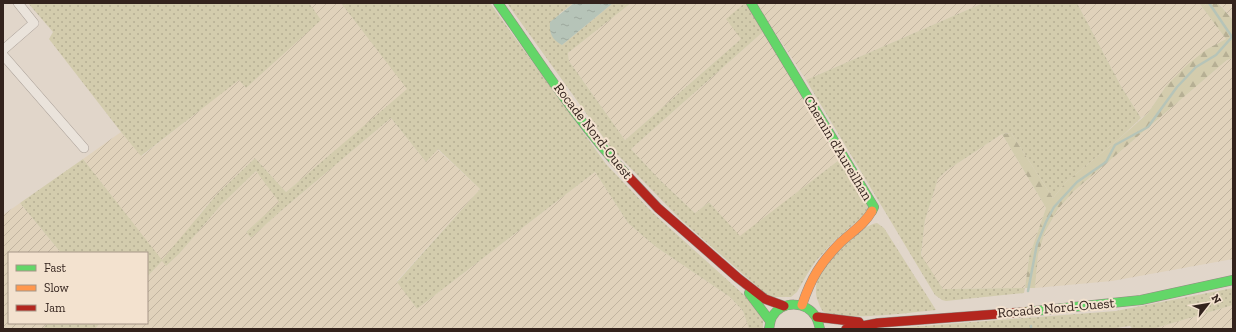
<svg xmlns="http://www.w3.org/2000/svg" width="1236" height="332" font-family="'Zilla Slab',serif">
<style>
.farmland{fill:url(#farmland-furrows)}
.grass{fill:url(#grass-dots)}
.forest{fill:url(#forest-firs)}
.water{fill:url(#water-ripples)}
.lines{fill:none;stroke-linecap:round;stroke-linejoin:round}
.stream{stroke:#b6c4b8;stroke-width:2.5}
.street-casing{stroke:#a69c94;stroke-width:10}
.fast-casing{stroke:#958b84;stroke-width:10}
.slow-casing{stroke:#958b84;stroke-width:10}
.jam-casing{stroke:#958b84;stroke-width:10}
.street{stroke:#eae3db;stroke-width:9}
.fast{stroke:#63d668;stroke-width:9}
.slow{stroke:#ff974d;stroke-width:9}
.jam{stroke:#b3261e;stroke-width:9}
.labels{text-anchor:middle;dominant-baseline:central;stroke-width:4;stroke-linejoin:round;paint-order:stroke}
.street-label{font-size:14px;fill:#33231d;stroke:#f3e2cf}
</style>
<defs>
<pattern id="farmland-furrows" width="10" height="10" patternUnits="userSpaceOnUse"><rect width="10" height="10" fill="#e0d2bb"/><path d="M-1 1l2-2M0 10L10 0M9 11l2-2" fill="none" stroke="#c1b4a0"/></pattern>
<pattern id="grass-dots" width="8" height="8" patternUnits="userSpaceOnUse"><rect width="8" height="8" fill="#d3ccad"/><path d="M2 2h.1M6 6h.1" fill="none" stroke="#b6af94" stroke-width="1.8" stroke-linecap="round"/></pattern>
<pattern id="forest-firs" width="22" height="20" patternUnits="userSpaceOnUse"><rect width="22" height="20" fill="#d3ccad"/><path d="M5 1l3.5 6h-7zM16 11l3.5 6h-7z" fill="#b6af94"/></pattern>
<pattern id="water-ripples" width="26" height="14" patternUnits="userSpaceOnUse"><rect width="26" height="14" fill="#b6c4b8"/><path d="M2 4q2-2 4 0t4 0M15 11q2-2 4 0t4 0" fill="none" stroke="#9da89e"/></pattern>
</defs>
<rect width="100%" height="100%" fill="#e1d6ca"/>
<path class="farmland" d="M309,3H341L408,89L286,192L255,158L217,194L199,215L166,266L179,254L221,205L256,171L280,202L246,232L251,238L282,210L391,118L426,162L437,149L480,189L397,281L417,309L595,172L628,223L656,247L730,297L743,311L749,329H95L100,323H147V277L162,261L83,159L121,132L142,156L239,79L246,88L320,20Z
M631,3H745L741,39L625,140L569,61L568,53Z
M756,3H983L806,80Z
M1077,3H1199L1226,39L1207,49L1166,86L1148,113L1141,118L1121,86Z
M1218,3H1233V20L1219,3Z
M765,30L839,160L740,237L709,202L695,213L660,180L631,149Z
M1233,58V259L1112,281L1035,288L1038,255L1045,232L1058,209L1074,191L1227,60Z
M1002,134L1046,208L1029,257L1025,288L943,289L921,256L925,220L938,179L946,171Z
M20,203L61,253H9V323H48L42,329H3V215Z
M1233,305V329H1153Z"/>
<path class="grass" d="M28,3H309L321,20L246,88L239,80L141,156L121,132L49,39L53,32Z
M341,3H490L606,164L653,213L763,312V329H749L743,311L730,297L656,247L628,223L595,172L417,309L397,282L480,189L438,149L426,162L391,118L282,210L251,238L246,232L279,202L256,171L221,205L179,254L166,266L162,261L147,277V253H61L20,203L83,159L162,260L217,194L255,158L286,192L407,89Z
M507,3H574L559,14L562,45L613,3H631L568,53L569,61L625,140L741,39L726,19L745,3L765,30L631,149L660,180L695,213L709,202L740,236L839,160L869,208L862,217L834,241L815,262L806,276L797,292L791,297H769L680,219L611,148Z
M983,3H1077L1121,86L1141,118L1120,138L1066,182L1053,198L1011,133L1002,134L946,171L938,179L925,220L921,255L943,289L1025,288L1024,293L946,301L942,300L935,295L806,80Z
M877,223L884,228L936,310C917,312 837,322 824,312C820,309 819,303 817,299C810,274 837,251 854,237C861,232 868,224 877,223Z
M1233,288V305L1153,329H1133L1130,326L1109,329H884L1116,311Z
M48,323H100L95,329H42Z"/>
<path class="forest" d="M1199,3H1218L1233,20V58L1227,60L1074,191L1058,209L1045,232L1038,255L1035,288H1025L1029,257L1046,208L1002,134L1011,133L1053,198L1066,182L1120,138L1148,113L1166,86L1187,65L1207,49L1226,39Z"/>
<path class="water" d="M574,3H613L562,45C552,40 549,33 550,22Z"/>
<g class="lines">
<path class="stream" d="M1028,291L1037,244L1046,222L1054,207L1077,182L1106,162L1115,145L1148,127L1177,87L1196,67L1216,55L1232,37L1209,3
M1031,329V326"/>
<g class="street-casing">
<path id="street" d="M3,50L34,23L18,3
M3,55L84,148"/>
</g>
<g class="fast-casing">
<path id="fast" d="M498,3C539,61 578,123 627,175
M751,3L874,207L872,211
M749,293L770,321
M1025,312L1141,300L1233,280
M769,329C770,325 770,321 772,317C782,300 806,301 816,317C818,321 819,325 820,329"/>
</g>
<g class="slow-casing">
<path id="slow" d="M802,305C811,278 821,262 841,242C852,232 865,224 872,211"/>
</g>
<g class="jam-casing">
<path id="jam" d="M627,175L658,208L738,278L765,299L784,306
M817,317L859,322
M846,329L878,323L1025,312"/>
</g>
<use href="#street" class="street"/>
<use href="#fast" class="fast"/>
<use href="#slow" class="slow"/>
<use href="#jam" class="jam"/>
</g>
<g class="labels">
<g class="street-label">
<text transform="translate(593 131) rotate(52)">Rocade Nord-Ouest</text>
<text transform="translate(838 148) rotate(59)">Chemin d'Aureilhan</text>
<text transform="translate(1056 308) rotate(-5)">Rocade Nord-Ouest</text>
</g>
</g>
<rect width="1236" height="332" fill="none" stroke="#33231d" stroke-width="8"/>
<rect x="8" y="252" width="140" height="72" fill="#f3e2cf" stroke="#a69688"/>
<rect x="16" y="265" width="20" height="6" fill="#63d668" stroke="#a69688"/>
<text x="44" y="272" font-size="12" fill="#33231d">Fast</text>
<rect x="16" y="285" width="20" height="6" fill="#ff974d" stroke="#a69688"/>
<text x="44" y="292" font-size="12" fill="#33231d">Slow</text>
<rect x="16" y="305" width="20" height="6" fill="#b3261e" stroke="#a69688"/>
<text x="44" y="312" font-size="12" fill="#33231d">Jam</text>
<g transform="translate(1208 304) rotate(59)" stroke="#f3e2cf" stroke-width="3" paint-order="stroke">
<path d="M0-3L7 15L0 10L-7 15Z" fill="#33231d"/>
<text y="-6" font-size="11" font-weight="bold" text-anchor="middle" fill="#33231d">N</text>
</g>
</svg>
